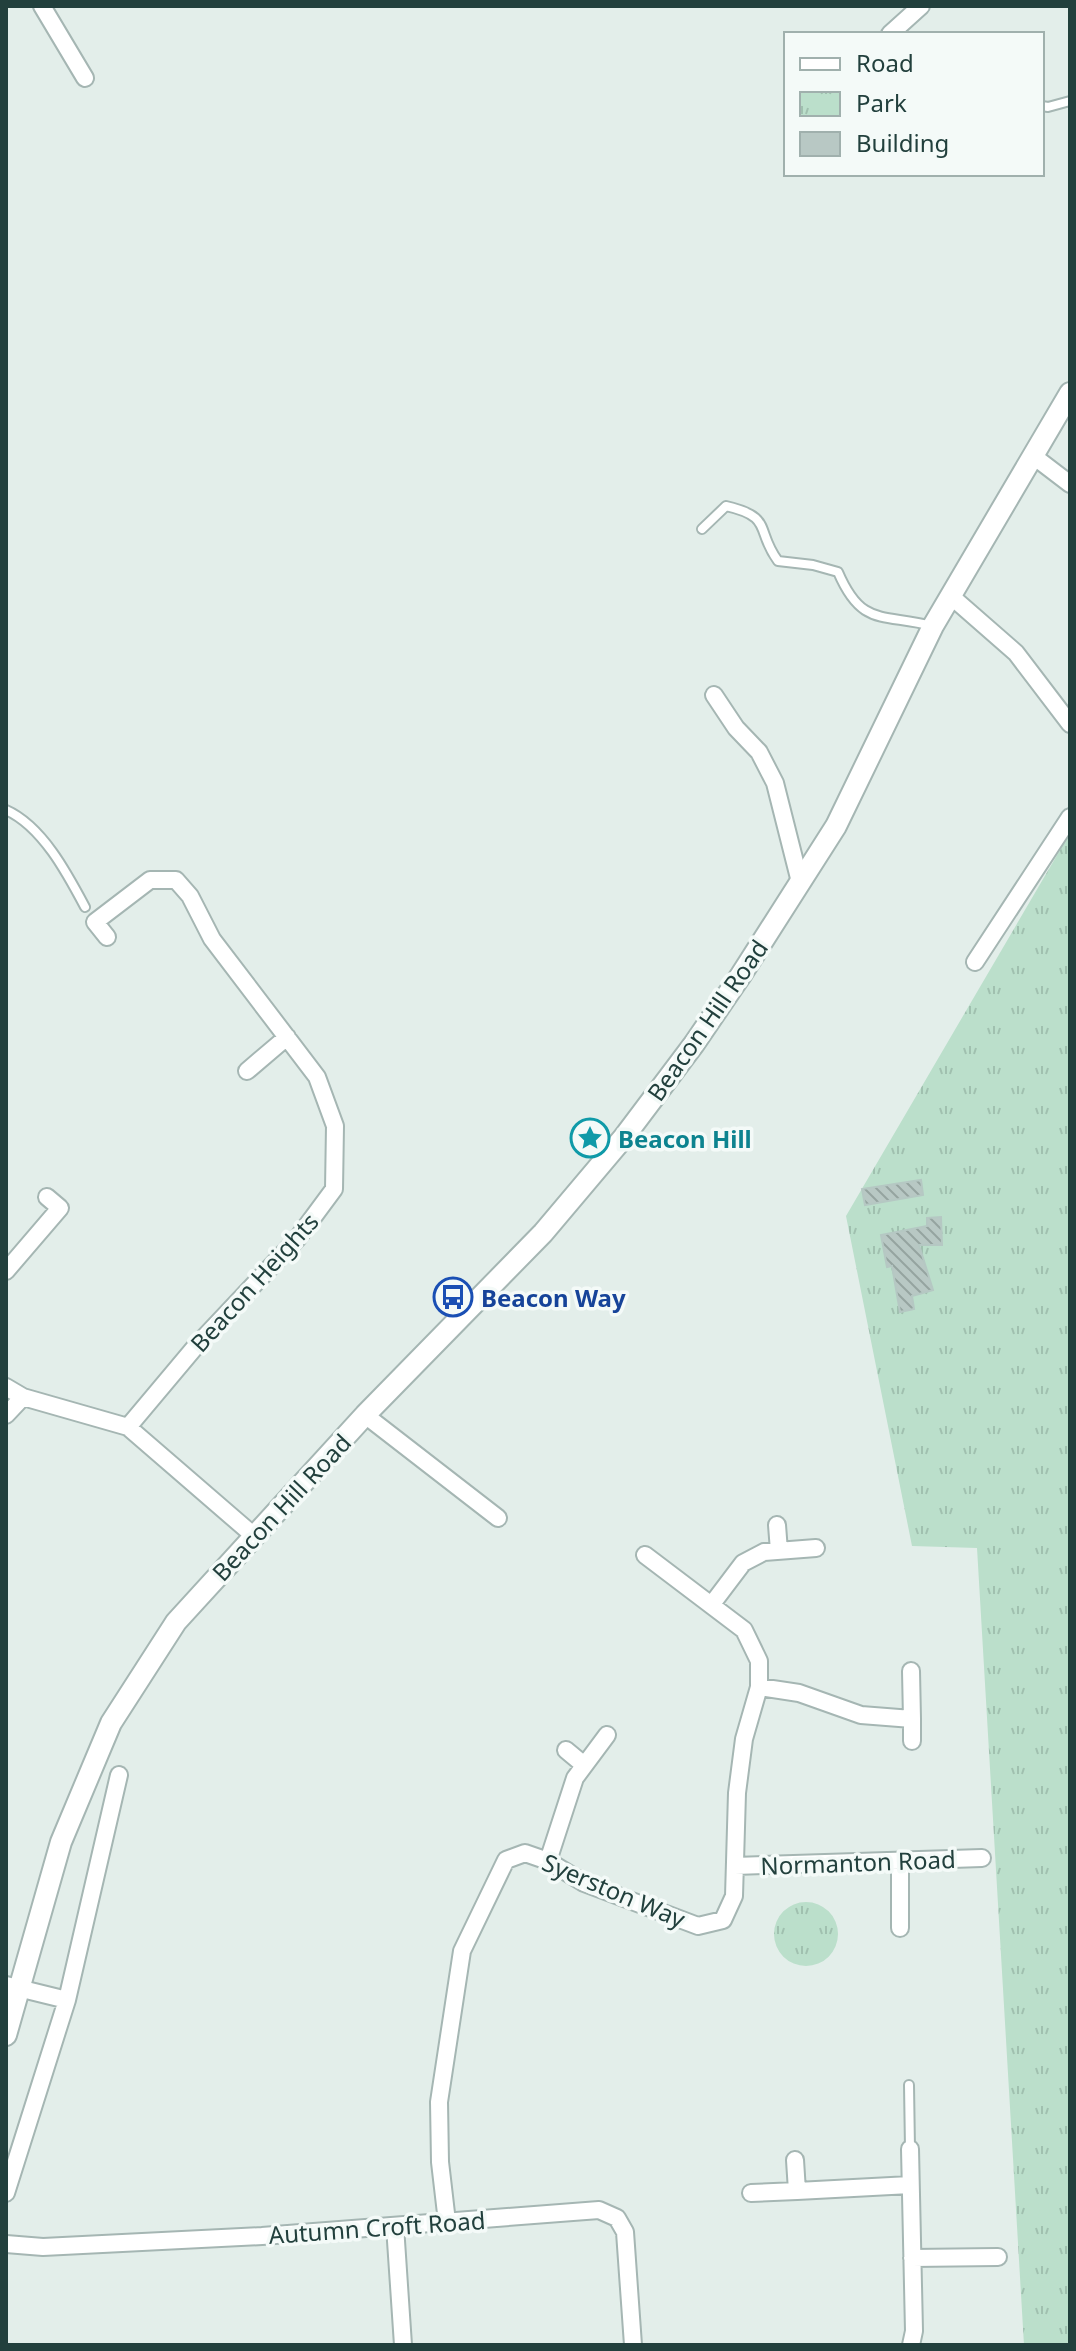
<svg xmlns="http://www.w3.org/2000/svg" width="1076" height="2351" font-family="'Noto Sans',sans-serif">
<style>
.park{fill:url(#park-tufts)}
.building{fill:url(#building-back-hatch);stroke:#b5c8c3;stroke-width:2}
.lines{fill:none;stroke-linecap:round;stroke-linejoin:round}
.service-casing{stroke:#a5b6b3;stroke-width:12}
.minor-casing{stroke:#a5b6b3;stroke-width:20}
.tertiary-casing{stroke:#a5b6b3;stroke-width:24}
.service{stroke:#fff;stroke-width:8}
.minor{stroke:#fff;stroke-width:16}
.tertiary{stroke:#fff;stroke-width:20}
.labels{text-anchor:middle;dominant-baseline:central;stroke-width:7;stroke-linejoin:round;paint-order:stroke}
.street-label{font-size:24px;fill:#22403d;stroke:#f4faf8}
.culture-label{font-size:24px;font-weight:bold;fill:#0d838f;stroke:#f4faf8;text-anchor:start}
.transit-label{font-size:24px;font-weight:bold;fill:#164399;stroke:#f4faf8;text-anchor:start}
</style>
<defs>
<pattern id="park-tufts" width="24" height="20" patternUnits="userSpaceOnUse" patternTransform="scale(2)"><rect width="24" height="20" fill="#bbdfcb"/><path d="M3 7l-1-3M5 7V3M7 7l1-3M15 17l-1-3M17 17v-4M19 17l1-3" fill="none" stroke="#a0c0af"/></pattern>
<pattern id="building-back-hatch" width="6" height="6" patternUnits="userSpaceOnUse" patternTransform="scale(2)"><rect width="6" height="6" fill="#b8c8c4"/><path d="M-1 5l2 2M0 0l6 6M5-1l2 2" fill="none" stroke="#95a4a0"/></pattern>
</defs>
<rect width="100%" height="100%" fill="#e3eeea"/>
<path class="park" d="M1070,833V2345H1024L977,1548L912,1546L846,1216Z
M774 1934a32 32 0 1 1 64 0a32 32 0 1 1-64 0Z"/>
<path class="building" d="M921,1180L923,1195L865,1205L862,1189Z
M941,1217L942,1245H919L933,1290L912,1296L914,1309L900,1312L892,1266L887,1267L881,1235L927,1226V1218Z"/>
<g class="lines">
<g class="service-casing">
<path id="service" d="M1042,106L1048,107L1070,101
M702,529L726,506C774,517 755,530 778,561L813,565L838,572C862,628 883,613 932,626
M6,810C42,826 67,873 85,907
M909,2085L910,2149"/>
</g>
<g class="minor-casing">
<path id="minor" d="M42,6L85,78
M890,34L921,6
M1032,455L1070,484
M952,597L1016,653L1070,724
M714,695L736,728L759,752L775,783L800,882
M107,937L95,922L150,880H176L190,896L212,939L317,1077L335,1126L334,1189L297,1239L196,1346L128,1427
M975,962L1070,817
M247,1071L287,1037
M6,1271L60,1208L47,1197
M6,1387L23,1397L128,1427L253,1535
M6,1415L23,1397
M365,1415L498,1518
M777,1525L779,1551
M712,1604L743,1563L764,1552L816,1548
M759,1687L799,1693L861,1715L912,1719L911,1671
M912,1719V1741
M566,1750L584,1765
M548,1861L575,1778L607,1735
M735,1866L982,1858
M900,1928V1861
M6,1985L67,2000
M910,2149L914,2331L911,2345
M795,2160L797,2191L910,2185
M6,2193L67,2000L119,1775
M751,2193L797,2191
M447,2222L440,2162L439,2102L462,1951L506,1860L525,1853L548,1861L584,1883L698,1926L723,1920L734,1896L737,1793L744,1739L759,1687V1661L744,1630L645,1555
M395,2226L403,2345
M6,2244L43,2247L262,2236L599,2210L617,2218L625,2232L633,2345
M912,2258L998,2257"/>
</g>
<g class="tertiary-casing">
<path id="tertiary" d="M6,2035L61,1842L111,1723L176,1622L365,1415L543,1233L624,1137L694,1044L741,975L836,826L933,626L1070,393"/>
</g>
<use href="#service" class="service"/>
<use href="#minor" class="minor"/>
<use href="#tertiary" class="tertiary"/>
</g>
<defs>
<g id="sight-ring" transform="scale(2)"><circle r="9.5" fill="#f4faf8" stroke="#0f9aa8" stroke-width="1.5"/><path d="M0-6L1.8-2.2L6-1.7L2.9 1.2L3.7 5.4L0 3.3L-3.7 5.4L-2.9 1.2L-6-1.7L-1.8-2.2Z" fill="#0f9aa8"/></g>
<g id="bus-ring" transform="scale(2)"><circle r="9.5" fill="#f4faf8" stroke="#1a4fb4" stroke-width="1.5"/><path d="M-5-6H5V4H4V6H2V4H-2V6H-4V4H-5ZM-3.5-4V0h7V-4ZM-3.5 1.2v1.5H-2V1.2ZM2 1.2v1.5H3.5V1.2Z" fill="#1a4fb4"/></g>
</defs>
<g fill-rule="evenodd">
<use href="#sight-ring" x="590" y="1138"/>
<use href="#bus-ring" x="453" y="1297"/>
</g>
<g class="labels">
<g class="street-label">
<text transform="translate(707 1020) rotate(-55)">Beacon Hill Road</text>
<text transform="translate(254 1282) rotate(-48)">Beacon Heights</text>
<text transform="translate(281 1507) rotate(-47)">Beacon Hill Road</text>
<text transform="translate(858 1862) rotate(-2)">Normanton Road</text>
<text transform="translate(614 1890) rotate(23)">Syerston Way</text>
<text transform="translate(377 2227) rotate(-4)">Autumn Croft Road</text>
</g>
<g class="culture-label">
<text x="618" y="1138">Beacon Hill</text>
</g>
<g class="transit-label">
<text x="481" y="1297">Beacon Way</text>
</g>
</g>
<rect width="1076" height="2351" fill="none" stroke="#22403d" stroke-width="16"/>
<rect x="784" y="32" width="260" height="144" fill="#f4faf8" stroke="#a0b0ad" stroke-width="2"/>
<rect x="800" y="58" width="40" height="12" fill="#ffffff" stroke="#a0b0ad" stroke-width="2"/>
<text x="856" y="72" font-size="24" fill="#22403d">Road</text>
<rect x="800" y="92" width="40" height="24" fill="url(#park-tufts)" stroke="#a0b0ad" stroke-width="2"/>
<text x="856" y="112" font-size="24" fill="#22403d">Park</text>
<rect x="800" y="132" width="40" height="24" fill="#b8c8c4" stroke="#a0b0ad" stroke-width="2"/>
<text x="856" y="152" font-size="24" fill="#22403d">Building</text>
</svg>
